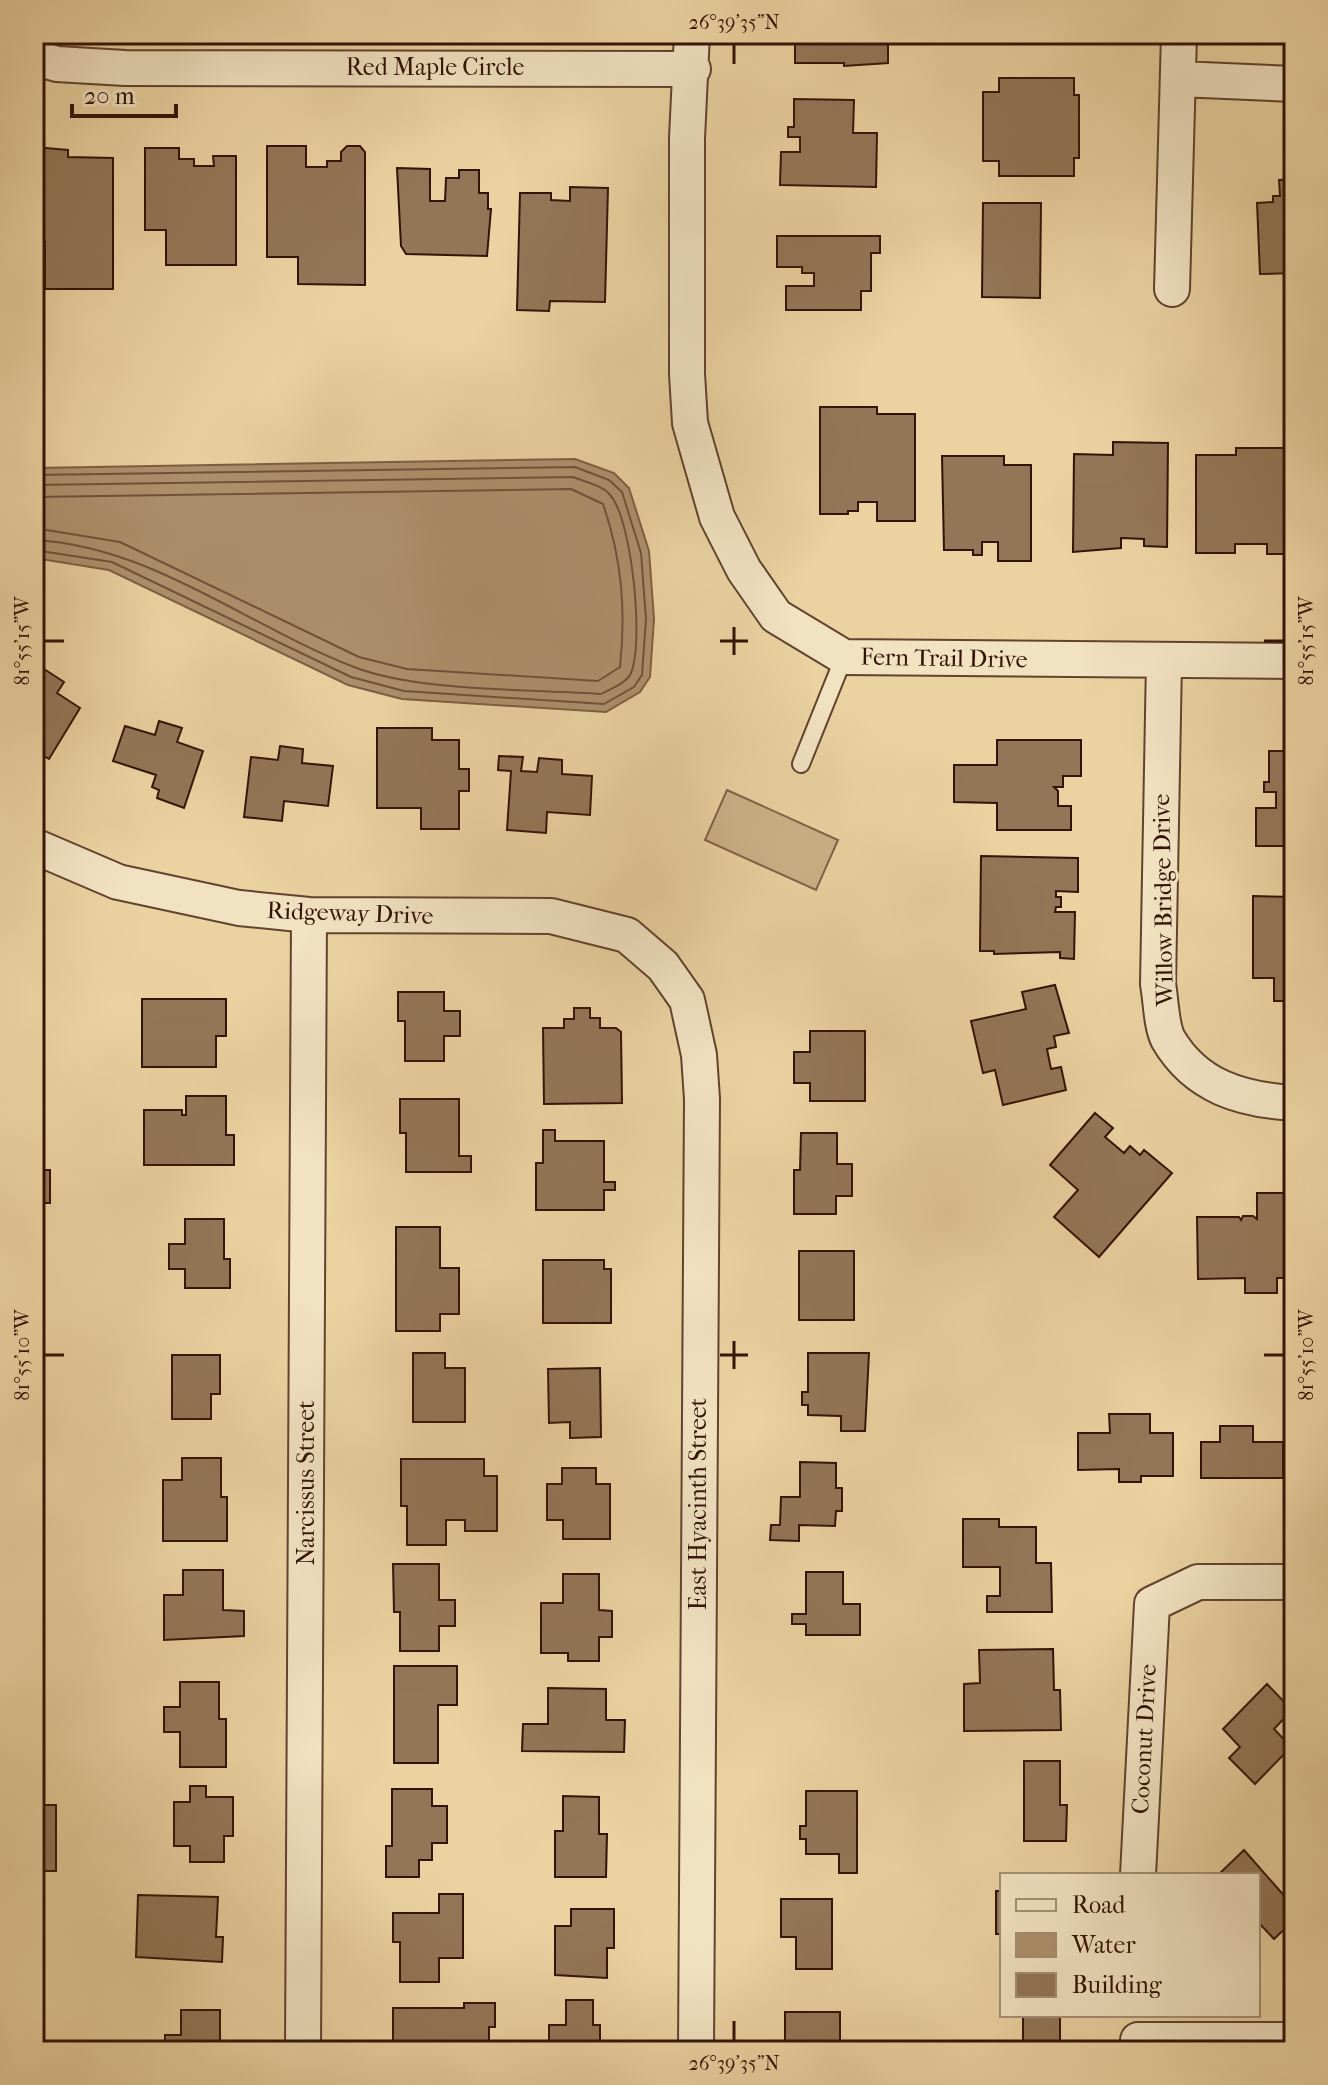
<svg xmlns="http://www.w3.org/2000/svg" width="1328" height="2085" font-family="'IM FELL French Canon',serif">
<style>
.green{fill:#cbb287;stroke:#7f6247;stroke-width:2}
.water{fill:#ac916d;stroke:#7c5f44;stroke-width:2}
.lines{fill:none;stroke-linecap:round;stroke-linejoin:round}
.shore{stroke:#70523a;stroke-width:2}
.building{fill:#927657;stroke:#331307;stroke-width:2}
.lane-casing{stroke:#61432e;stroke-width:20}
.street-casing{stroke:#61432e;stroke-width:38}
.lane{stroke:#f1e2c2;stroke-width:16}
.street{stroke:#f1e2c2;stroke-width:34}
.ticks{fill:none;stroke:#331307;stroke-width:3}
.labels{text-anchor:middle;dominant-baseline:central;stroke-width:6;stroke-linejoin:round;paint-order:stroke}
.street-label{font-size:24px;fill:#331307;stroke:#f1e2c2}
.neatline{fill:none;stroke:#331307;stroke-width:3}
.ticks-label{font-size:20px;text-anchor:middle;fill:#331307}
</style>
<rect width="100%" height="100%" fill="#ead2a1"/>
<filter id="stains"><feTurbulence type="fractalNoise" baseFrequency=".0025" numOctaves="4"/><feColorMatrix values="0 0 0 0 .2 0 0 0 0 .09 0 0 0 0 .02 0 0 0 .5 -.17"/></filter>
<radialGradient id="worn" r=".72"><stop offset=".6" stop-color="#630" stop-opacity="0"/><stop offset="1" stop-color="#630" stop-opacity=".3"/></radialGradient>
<path class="green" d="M727,790L838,840L816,890L705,840Z"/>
<path class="water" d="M575,459L614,473L629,488L649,551L654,619L650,677L640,692L606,712L402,699L348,685L109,570L34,558V468Z"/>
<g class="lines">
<path class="shore" d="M34,475L575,467L609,480L622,492L641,553L646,619L642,675L634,687L604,704L404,691L351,677L112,562L34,550
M34,485L573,477C585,482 603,485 611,496C632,522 644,641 631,673C627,683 610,689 601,694C530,689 418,692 354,667C247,626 152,546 34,540
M34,497L571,489L603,504C622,559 626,610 620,667L598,681L407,669L359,657L120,542L34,528"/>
</g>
<path class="building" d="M795,34H899V39H888V63L844,66V63H795Z
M998,34H1089V41H998Z
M999,78H1074V95H1079V158H1074V176H999V161H983V92H999Z
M794,99L854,100L853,133H877L876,187L780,185L781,152H800V137H788V127H794Z
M267,146H306V167H327V161H341V152L347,146H360L365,152V285L298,284V257H267Z
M34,147L68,150V157L113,158V289H45V242H34Z
M145,148H179V159H194V166H214L213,156H236V265H166V230H145Z
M397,168L430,169V201H445L446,178H459V170H479V193H488V209H491L487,256L406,254L401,246Z
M1294,179V273L1260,274L1257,203L1273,202V196H1280L1279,180Z
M570,187L608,188L605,302L550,301L549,311L517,310L520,193H551V200L570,201Z
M983,203H1041L1040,298L982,297Z
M777,236H880V253H871V291H861V310H786V286H814V273H802V267H777Z
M820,407H877V414H915V521H877V502H858V511H848V514H820Z
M1113,442L1168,443L1167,547L1144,546V539L1121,538V548L1073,552L1074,454L1113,455Z
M1236,448H1292V554H1267V544H1235V553H1196V455H1236Z
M942,456H1004V465H1031V561H998V542H982V555H973V550H944Z
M44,669L64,682L57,693L80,708L49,759L34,750V680L37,682Z
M159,721L182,728L177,742L203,751L184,808L157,798L159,790L152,787L156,775L113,761L125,726L155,735Z
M377,728H432V740H459V769H469V791H459V829H421V808H377Z
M997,740H1081V776H1063V787H1054L1058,791V806H1071V830H997V803L954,802V765H997Z
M280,746L303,749L302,763L333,766L328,806L284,801L282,821L244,817L251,757L278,760Z
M1269,751H1294V846H1256V808H1276V792H1264V782H1269Z
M499,756L523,757L521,771L537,772L539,758L562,760V774L592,776L590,815L547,812L546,833L507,830L511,771L498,770Z
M981,856L1078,858V892L1056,891V897H1061V907H1056L1055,912H1075L1074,959L1060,958V952L994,954V951H980Z
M1253,896L1294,897V1001H1274V978H1253Z
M34,937H42V984H34Z
M1055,985L1069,1033L1054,1036L1056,1047L1047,1049L1051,1069L1061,1067L1066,1090L1003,1105L995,1070L983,1073L971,1021L1026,1009L1022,992Z
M398,992H444V1011H460V1036H444V1061H405V1021H398Z
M142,999H226V1036H216V1067H142Z
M574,1008H590V1018H600V1028H616L621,1032L622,1103L544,1104L543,1028H564V1019H574Z
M810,1031H865V1101H810V1083H794V1052H810Z
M186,1096H226V1135H234V1165H144V1110H182V1115H186Z
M400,1099H459V1156H471V1172H406V1133H400Z
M1095,1113L1113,1128L1105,1137L1124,1153L1130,1146L1140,1155L1144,1150L1172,1173L1099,1257L1054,1217L1078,1190L1050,1165Z
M34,1121H38V1170H50V1203H34Z
M543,1130H555V1141H604V1182H615V1190H604V1210H536V1163H543Z
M801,1133H837V1164H852V1196H836V1214H794V1170H800Z
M1257,1193H1292V1278H1277V1293H1245V1278L1198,1279L1197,1217H1239L1241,1220L1243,1216H1253L1257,1219Z
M185,1219H224V1259H230V1288H185V1269H169V1244H185Z
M396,1227H440V1268H459V1314H440V1331H396Z
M799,1251H854V1320H799Z
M543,1260H604V1269H611V1323H543Z
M413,1353H445V1368H465V1422H413Z
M808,1353H869L865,1431H841V1416L808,1415V1405H802V1392H808Z
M172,1355H220V1394H211V1419H172Z
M600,1368L601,1437L570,1438V1422L549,1423L548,1369Z
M1109,1414H1150V1433H1173V1476H1141V1482H1119V1469L1078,1470V1433H1110Z
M1220,1426H1253V1442H1283V1478H1201V1442H1220Z
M182,1458H221V1497H227V1541H163V1480H182Z
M401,1459H484V1476H497V1531H465V1520H446V1545H407V1506H401Z
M800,1462L836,1463V1488H842V1511H836L835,1526L799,1525V1541L770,1540L771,1525H780L781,1497H800Z
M562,1468H596V1484H610V1539H563V1520H547V1484H562Z
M34,1496H41V1521H34Z
M963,1519H999V1527H1036V1563H1051L1052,1612H987V1596H1000V1567H963Z
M393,1564H439V1600H455V1626H439V1651H400V1612H394Z
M183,1570H223V1610L244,1611V1636L164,1640V1595H183Z
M806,1572H843V1604H860V1635H806V1624H792V1614H806Z
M563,1574H599V1610L612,1611V1637H599V1661H568V1653H541V1603H563Z
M1053,1649L1054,1690H1060L1061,1730L964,1731V1684L980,1683L979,1650Z
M394,1666H457V1705H438V1763H394Z
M180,1682H219V1719H226V1767H180V1732H164V1707H180Z
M1267,1684L1292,1710L1274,1729L1291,1747L1255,1784L1229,1758L1240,1747L1223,1729Z
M548,1688L606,1689V1720H625L624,1752L522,1751L523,1724H548Z
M1024,1761H1060V1805H1067L1066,1841H1024Z
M190,1786H206V1797H233V1836H224V1862H190V1846H174V1802H190Z
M392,1789H432V1806H447V1843H432V1860H419V1877H386V1846H392Z
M806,1791H857V1873H839V1854H806V1839H800V1826H806Z
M563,1796L599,1797V1834H607L606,1877H555V1831H563Z
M34,1805H56V1871H34Z
M1244,1850L1294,1907V1920L1274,1939L1258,1922V1875H1218Z
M996,1891H1002V1934H996Z
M439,1894H463V1958H439V1982H400V1942H393V1913H439Z
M138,1895L218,1897L216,1937H223L222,1962L136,1957Z
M781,1899H832V1969H796V1937H781Z
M571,1909H614V1948H607V1978L555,1975V1926H571Z
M566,2000H593V2025H600V2051H549V2025H566Z
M464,2003H495V2027H489V2051H393V2008H464Z
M181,2010H220V2050L226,2051H165V2035H181Z
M785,2012H840V2044H846V2051H785Z
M1023,2015H1060V2045H1023Z"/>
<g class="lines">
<g class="lane-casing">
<path id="lane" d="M801,764L844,657"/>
</g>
<g class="street-casing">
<path id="street" d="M692,34L687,138V374L690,423L717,517L744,570L776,616L844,657L1294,661
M34,57L57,64L125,68L693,69
M1179,79L1294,84
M1172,289L1179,34
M1164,661L1158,984C1161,1000 1161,1025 1168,1039C1196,1087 1242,1100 1294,1103
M34,846L118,882L239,908L309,915L551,916L627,935L663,966L687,1000L699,1055L702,1099L696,2051
M1138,1875L1152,1604L1198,1582H1294
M1138,2040H1294
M303,2051L309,915"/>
</g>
<use href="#lane" class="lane"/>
<use href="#street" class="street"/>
</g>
<path class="ticks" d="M734,44V64M734,627V655M44,641H64M720,641H748M1264,641H1284M734,1341V1369M44,1355H64M720,1355H748M1264,1355H1284M734,2021V2041"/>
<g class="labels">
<g class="street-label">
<text x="435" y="67">Red Maple Circle</text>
<text transform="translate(944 658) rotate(1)">Fern Trail Drive</text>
<text transform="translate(1163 900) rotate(-91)">Willow Bridge Drive</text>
<text transform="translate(350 913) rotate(2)">Ridgeway Drive</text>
<text transform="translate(306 1483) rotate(-90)">Narcissus Street</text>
<text transform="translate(698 1504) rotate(-90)">East Hyacinth Street</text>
<text transform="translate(1144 1739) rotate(-87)">Coconut Drive</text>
</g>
</g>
<rect width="1328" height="2085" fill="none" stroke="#ead2a1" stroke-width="88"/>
<rect x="1000" y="1873" width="260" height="144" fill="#f1e2c2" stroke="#a58f77" stroke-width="2"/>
<rect x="1016" y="1899" width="40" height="12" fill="#f1e2c2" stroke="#a58f77" stroke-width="2"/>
<text x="1072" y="1913" font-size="24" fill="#331307">Road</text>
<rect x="1016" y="1933" width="40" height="24" fill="#ac916d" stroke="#a58f77" stroke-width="2"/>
<text x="1072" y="1953" font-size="24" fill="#331307">Water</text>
<rect x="1016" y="1973" width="40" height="24" fill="#927657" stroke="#a58f77" stroke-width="2"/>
<text x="1072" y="1993" font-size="24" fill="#331307">Building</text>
<path d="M72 104v12h104v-12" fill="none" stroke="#331307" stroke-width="4"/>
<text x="84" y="104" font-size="24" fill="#331307" stroke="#f1e2c2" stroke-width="6" paint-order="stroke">20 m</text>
<rect x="44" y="44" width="1240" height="1997" class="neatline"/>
<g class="ticks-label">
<text x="734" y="29">26°39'35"N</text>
<text transform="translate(1306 641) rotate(-90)" y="7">81°55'15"W</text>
<text transform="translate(22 641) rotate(-90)" y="7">81°55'15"W</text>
<text transform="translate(1306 1355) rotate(-90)" y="7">81°55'10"W</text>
<text transform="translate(22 1355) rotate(-90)" y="7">81°55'10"W</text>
<text x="734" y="2070">26°39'35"N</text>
</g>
<rect width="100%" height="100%" filter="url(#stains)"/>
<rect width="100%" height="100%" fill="url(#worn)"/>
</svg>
